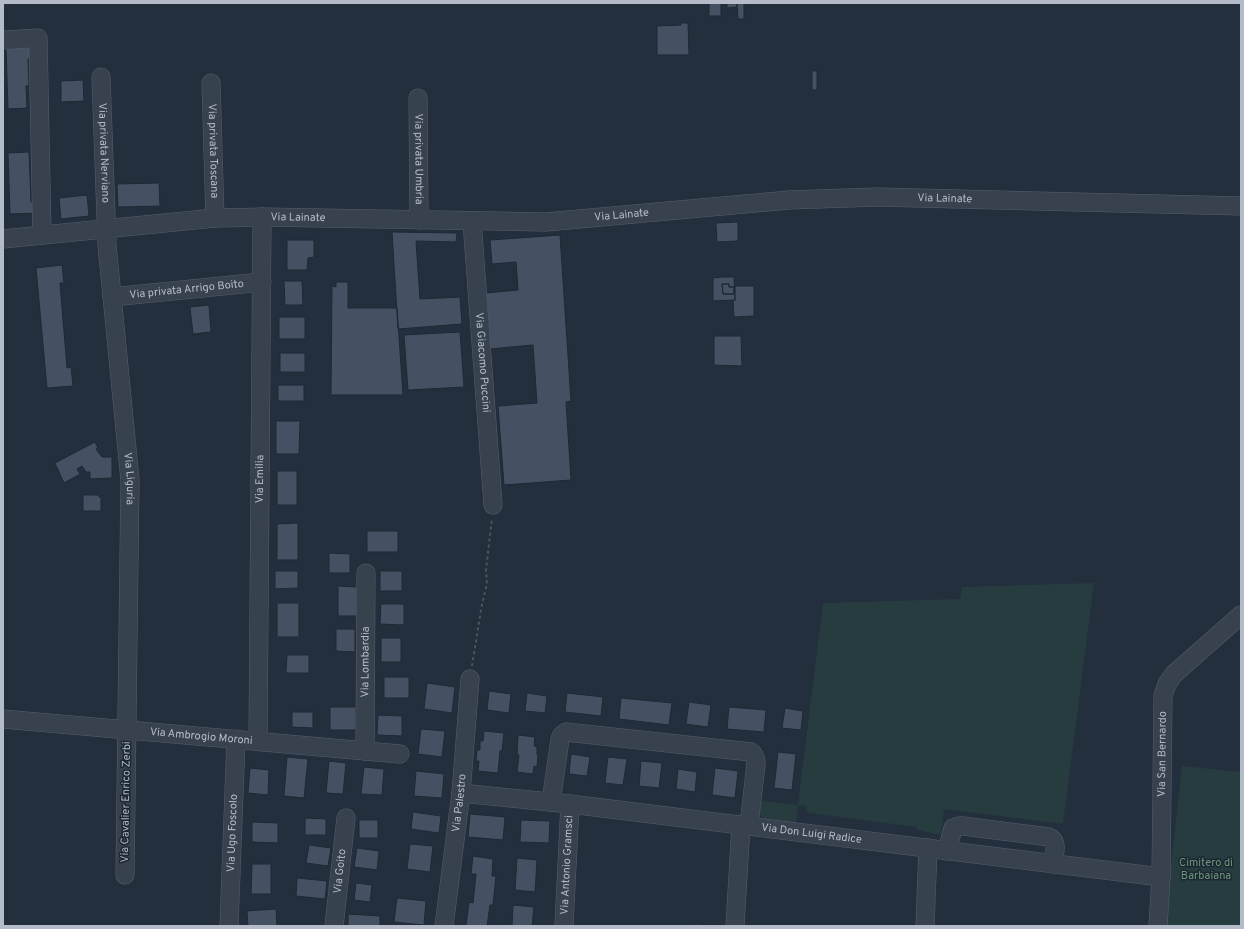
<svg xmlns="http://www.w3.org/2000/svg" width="1244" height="929" font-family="Overpass,sans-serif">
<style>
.green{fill:#263c3f}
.building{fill:#455162;stroke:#1f2835;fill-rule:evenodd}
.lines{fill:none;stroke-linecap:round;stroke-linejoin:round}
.minor-casing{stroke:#565f6c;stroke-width:19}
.path{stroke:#44595c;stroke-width:2;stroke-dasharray:3 3;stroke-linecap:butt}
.minor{stroke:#38414e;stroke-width:18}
.labels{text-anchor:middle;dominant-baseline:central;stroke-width:3;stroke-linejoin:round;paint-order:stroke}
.street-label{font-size:11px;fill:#b4bcc9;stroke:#1d2633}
.park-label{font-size:11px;fill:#6b9a76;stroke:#1d2633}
</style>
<rect width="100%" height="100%" fill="#242f3e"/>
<path class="green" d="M1094,583L1063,824L944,809L941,835L917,830V827L809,813L806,810L807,806L798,805L796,823C787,822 763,822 759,813C757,809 759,804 759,800L798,805L823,603L960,599L962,587Z
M1182,766L1241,772V926H1166L1167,900Z"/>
<path class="building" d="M709,3H721V16H709Z
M727,3H737V7L727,8Z
M737,3H744V19H738Z
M681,23H688L689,55H657V26L681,25Z
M35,46V59H28L29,86H26L27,108L8,109L6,47Z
M812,71H817V90H812Z
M83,80L84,101L61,102V81Z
M29,152L31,202H39V213L10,214L8,153Z
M159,183L160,206L118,207L117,184Z
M87,195L89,216L61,219L59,198Z
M738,222V241L717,242L716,223Z
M392,232L457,233L456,242L416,241L420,299L460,297L462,324L398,329Z
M560,235L571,401L566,402L571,480L504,485L498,406L537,403L533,345L490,349L486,293L518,290L516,262L492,264L490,240Z
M287,240H314V257L308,258L307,270H287Z
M62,265L64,283H60L67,368L71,367L73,386L47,388L36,268Z
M723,277H734L735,300L713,301V278ZM722,284H729V287H734V294H723Z
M284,281H302L303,305H285Z
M336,282H348V308H397L403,395H331L332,286L336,287Z
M722,284H729V287H734V294H723Z
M735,286H754V316L734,317L733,301L735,300Z
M209,305L211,332L193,334L190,307Z
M279,317H305V339H279Z
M460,332L464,387L408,390L404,335Z
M714,336H741L742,366L714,365Z
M280,353H305V372H280Z
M278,385H304V401H278Z
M276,421H300L299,454H276Z
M95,442L98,448L96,449L102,457H112V478L90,479V472H86L82,466L77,469L80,474L64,483L55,463Z
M277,471H297V505H277Z
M83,495H99V497H101V511H83Z
M298,523V560H277V524Z
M367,531H398V552H367Z
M329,553L350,554V573H329Z
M275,571H298V588L275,589Z
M380,571H402V591H380Z
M338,586L357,587V616H338Z
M277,603H299V637H277Z
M381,604H404V625L380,624Z
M336,629H355V652L336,651Z
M381,638H401V662H381Z
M287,655H309V673H286Z
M384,677H409V698H384Z
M427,683L455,687L452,713L424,709Z
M489,691L511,694L509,713L487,710Z
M527,693L547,696L545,713L525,711Z
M567,693L603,697L601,716L565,712Z
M621,698L672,703L669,725L619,719Z
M689,702L711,705L708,727L686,724Z
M330,707H356V730H330Z
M729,707L766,710L764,732L727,729Z
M785,708L803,711L801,730L782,728Z
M292,712H313V728L292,727Z
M378,715L402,716V736L377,735Z
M421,729L445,731L442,757L418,754Z
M484,731L504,733L502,751H500L498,773L478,771L479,761H476L477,750H480V741H483Z
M518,735L535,737L534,746L537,747V755H538L537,767L534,766L533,774L517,772L519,755L517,754Z
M778,752L796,754L792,790L774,788Z
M571,754L590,757L587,776L569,774Z
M287,757L308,759L304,798L284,796Z
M608,757L627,759L623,785L605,783Z
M329,761L346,763L343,794L326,793Z
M641,761L662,763L659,788L639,786Z
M364,767L384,769L382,795L361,794Z
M250,768L269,770L268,795L248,793Z
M715,768L738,771L735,798L712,795Z
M678,769L697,772L695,792L676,789Z
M416,771L444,774L442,798L414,796Z
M413,812L441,816L439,833L411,829Z
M470,814L505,817L503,840L468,837Z
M305,818L326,819V835H305Z
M359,820H378V838H359Z
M521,820L550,821L549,843L520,842Z
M252,822L278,823V843L252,842Z
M410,844L433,846L430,872L407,869Z
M309,845L331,848L328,866L306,863Z
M357,848L379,851L377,870L354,867Z
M473,856L493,859L492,876H496L493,905H490L487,926H466L469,902L473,903L476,874H471Z
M517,858L537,860L535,892L515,890Z
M252,864H271V894H251Z
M297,878L327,881L325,899L296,896Z
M356,883L372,885L370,902L354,900Z
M397,898L426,901L424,925L394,922Z
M513,905L534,907L532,926H512Z
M276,909L277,926H248L247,911Z
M348,914L380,916V926H348Z
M694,924L720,925V926H694Z"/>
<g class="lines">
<g class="minor-casing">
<g id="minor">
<path d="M6,40L38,38L42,235"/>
<path id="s1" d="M101,77L107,245L130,480L125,875"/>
<path id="s2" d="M211,83L215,218"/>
<path id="s3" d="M418,98L419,220"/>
<path id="s4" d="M472,221L493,505"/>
<path id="s5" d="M3,239L215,218L262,217L546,222L789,200L877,197L1241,206"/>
<path id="s6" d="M112,297L262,282"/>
<path id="s7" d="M3,719L400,754"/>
<path id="s8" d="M258,741L262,217"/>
<path id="s9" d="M365,751L366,573"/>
<path id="s10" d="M461,793L570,804L1161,877"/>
<path d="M551,802L560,739L562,735L566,732L751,752C755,755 756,759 756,764L749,825"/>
<path d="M947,851L953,828L959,826H963L1049,837C1059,841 1054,855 1053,864"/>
<path id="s11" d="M229,926L236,739"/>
<path id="s12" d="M334,926L346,818"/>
<path id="s13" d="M444,926L461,793L470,679"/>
<path id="s14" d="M564,926L570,804"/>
<path d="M735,926L741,825"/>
<path d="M925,926L928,848"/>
<path id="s15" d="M1158,926L1161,877L1163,696L1167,684L1174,674L1241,615"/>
</g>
</g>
<path class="path" d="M472,666L482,604L487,584L486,570L492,518"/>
<use href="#minor" class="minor"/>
</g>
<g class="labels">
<g class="street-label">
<text stroke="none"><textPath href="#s2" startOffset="68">Via privata Toscana</textPath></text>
<text stroke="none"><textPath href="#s1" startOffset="76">Via privata Nerviano</textPath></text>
<text stroke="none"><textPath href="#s3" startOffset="61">Via privata Umbria</textPath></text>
<text stroke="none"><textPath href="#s5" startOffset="944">Via Lainate</textPath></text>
<text stroke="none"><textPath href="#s5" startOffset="620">Via Lainate</textPath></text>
<text stroke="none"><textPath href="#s5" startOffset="296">Via Lainate</textPath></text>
<text stroke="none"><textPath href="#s6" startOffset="75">Via privata Arrigo Boito</textPath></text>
<text stroke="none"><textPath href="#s4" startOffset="142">Via Giacomo Puccini</textPath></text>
<text stroke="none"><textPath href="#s1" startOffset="403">Via Liguria</textPath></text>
<text stroke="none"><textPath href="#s8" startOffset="262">Via Emilia</textPath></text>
<text stroke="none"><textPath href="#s9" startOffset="89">Via Lombardia</textPath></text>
<text stroke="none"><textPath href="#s7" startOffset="199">Via Ambrogio Moroni</textPath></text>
<text stroke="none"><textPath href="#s15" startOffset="172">Via San Bernardo</textPath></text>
<text transform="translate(126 802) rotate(-89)">Via Cavalier Enrico Zerbi</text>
<text stroke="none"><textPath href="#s13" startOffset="124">Via Palestro</textPath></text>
<text stroke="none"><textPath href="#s11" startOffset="93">Via Ugo Foscolo</textPath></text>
<text stroke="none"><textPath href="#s10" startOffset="353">Via Don Luigi Radice</textPath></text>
<text stroke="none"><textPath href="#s14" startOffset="61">Via Antonio Gramsci</textPath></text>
<text stroke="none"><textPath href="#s12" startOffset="55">Via Goito</textPath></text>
</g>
<g class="park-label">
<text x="1206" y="863">Cimitero di<tspan x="1206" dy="13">Barbaiana</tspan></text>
</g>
</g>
<rect width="1244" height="929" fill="none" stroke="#b4bcc9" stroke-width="8"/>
</svg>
